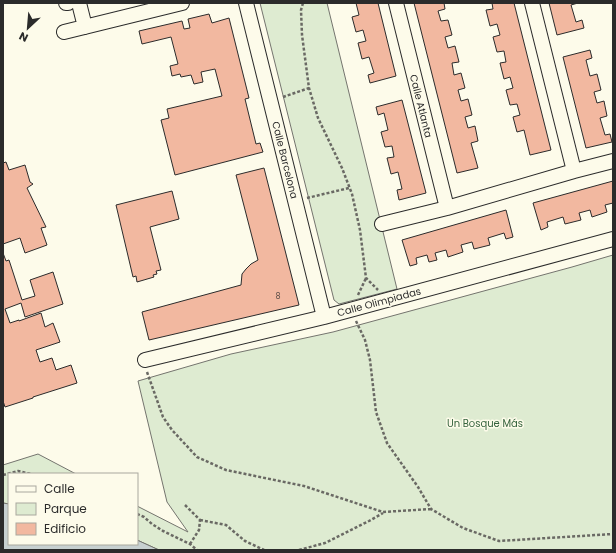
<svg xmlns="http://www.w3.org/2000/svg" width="616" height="553" font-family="Poppins,sans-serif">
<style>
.green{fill:#deebd1;stroke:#74746e}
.water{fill:#c7d0d0;stroke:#74746e}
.building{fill:#f2b8a0;stroke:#2b2b2b}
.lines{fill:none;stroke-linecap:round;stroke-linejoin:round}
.minor-casing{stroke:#2b2b2b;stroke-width:16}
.path{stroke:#6a6964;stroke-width:2.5;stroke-dasharray:3 2;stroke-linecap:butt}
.minor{stroke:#fdfbea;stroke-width:14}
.labels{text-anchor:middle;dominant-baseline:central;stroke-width:3;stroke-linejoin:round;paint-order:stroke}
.number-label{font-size:8px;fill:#5d4e48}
.street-label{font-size:10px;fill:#2b2b2b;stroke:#fdfbea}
.park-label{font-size:10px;fill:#34623c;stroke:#fdfbea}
</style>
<rect width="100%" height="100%" fill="#fdfbea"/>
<path class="green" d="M260,3H327L397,289L339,304L334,300Z
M613,255V550H159L137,540V506L188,532L167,502L138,381L231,354L333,332L572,267Z
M38,454L76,474H9V504L3,503V465Z"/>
<path class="water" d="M3,503L9,504V544H137V540L159,550H3Z"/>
<path class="building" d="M356,3H378L396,76L370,83L368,75L374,73L369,57L362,59L358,43L366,41L363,30L356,32L352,17L359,15Z
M414,3H444L445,9L438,11L441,21L448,20L452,35L445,37L448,48L455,46L459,62L452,63L454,75L461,73L465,88L458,90L461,101L468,99L472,115L465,117L468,128L475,126L478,141L471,143L478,168L457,173Z
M492,3H514L551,150L530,155L524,130L517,132L513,117L520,115L517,104L510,105L506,90L513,88L510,77L504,79L500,63L506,62L504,51L497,52L493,37L500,35L497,24L490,26L486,10L493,9Z
M549,3H578L571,5L576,22L582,20L584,28L557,35Z
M209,14L212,23L229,18L249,98L245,99L256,144L260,143L263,152L175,175L161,120L169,118L167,109L222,96L215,69L201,72L203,82L194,84L191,75L181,77L180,74L172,76L170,66L178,64L171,37L142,44L139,31L182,21L184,29L190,28L188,19Z
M590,50L592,58L586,60L590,76L597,74L601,90L594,92L597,103L604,101L607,116L600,118L605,135L610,134L612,142L586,148L563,57Z
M402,100L426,193L399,200L397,190L402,189L398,172L391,174L387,158L394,157L392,146L385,147L381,132L388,130L384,113L378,115L376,107Z
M6,162L9,170L25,165L30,182L33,184L27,188L46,227L41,228L47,245L25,253L20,238L3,244V163Z
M264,168L299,305L149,340L142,312L241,285L242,274L246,269L251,264L258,260L236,175Z
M613,181V203L605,205L607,212L592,217L590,210L579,213L581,220L565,224L563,217L547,222L548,227L541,230L533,203Z
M172,191L179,219L150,227L161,270L156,271L157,274L153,275L154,277L137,282L136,276L133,277L116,205Z
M506,210L513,237L506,239L504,233L488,238L490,245L474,249L472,242L461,245L463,252L448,257L446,250L435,253L437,260L429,262L427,255L416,258L417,264L410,266L402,240Z
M3,253L6,261L9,260L22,300L35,296L30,280L53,272L63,304L25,317L21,303L5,309L10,323L19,320V321L41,313L45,327L53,323L60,342L36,350L40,362L52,358L56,370L71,365L77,383L33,397V398L5,407L3,401Z"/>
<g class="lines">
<g class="minor-casing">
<path id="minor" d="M66,3H68
M79,3L85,27
M246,3L324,317
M396,3L447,208
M532,3L574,171
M64,32L182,3
M382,224L447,208L574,171L613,161
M145,360L324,317L613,239"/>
</g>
<path class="path" d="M303,3L301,10L302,35L309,88L318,118L342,168L352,194L360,230L366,278L378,290
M283,97L309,88
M307,198L349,188
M358,295L366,278
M356,321L365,340L370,360L376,412L387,443L418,487L431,509L463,528L499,541L613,534
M147,372L163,417L172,430L197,457L226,470L304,486L383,512L431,509
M3,475L18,471L31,474
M185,505L200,520L199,530L190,544
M137,514L144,517L152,524L163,531L190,544L197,550
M200,520L226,525L245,541L264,550
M299,550L325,543L369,521L383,513"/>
<use href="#minor" class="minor"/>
</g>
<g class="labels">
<g class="number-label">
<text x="278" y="296">8</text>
</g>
<g class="street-label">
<text transform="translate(421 106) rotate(76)">Calle Atlanta</text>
<text transform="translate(285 160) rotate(76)">Calle Barcelona</text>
<text transform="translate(379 302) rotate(-15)">Calle Olimpiadas</text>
</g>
<g class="park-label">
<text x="485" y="423">Un Bosque Más</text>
</g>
</g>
<rect width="616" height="553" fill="none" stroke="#2b2b2b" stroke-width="8"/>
<rect x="8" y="473" width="130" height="72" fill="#fdfbea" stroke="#a9a89e"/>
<rect x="16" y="486" width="20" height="6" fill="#fdfbea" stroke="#a9a89e"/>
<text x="44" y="493" font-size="12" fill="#2b2b2b">Calle</text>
<rect x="16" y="503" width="20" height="12" fill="#deebd1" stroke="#a9a89e"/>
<text x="44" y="513" font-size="12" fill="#2b2b2b">Parque</text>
<rect x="16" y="523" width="20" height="12" fill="#f2b8a0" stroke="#a9a89e"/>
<text x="44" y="533" font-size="12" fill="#2b2b2b">Edificio</text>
<g transform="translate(28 28) rotate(206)" stroke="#fdfbea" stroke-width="3" paint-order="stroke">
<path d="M0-3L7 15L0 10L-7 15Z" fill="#2b2b2b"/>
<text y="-6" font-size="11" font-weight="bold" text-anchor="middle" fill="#2b2b2b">N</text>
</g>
</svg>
